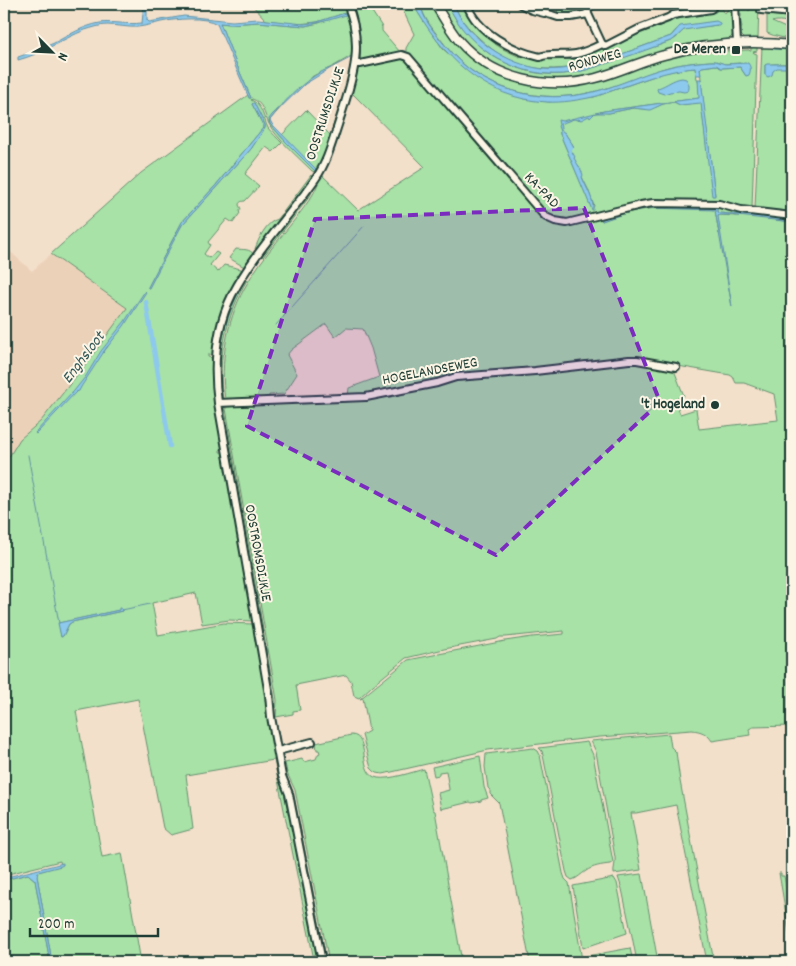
<svg xmlns="http://www.w3.org/2000/svg" width="796" height="966" font-family="Dekko,sans-serif">
<style>
.built{fill:#ecd1b9}
.green{fill:#a8e2a7;stroke:#64906e;fill-rule:evenodd}
.water{fill:#8dc9ed;stroke:#6191a3}
.lines{fill:none;stroke-linecap:round;stroke-linejoin:round}
.stream{stroke:#6191a3;stroke-width:1}
.canal{stroke:#8dc9ed;stroke-width:4.5}
.minor-casing{stroke:#1f3d34;stroke-width:10}
.major-casing{stroke:#1f3d34;stroke-width:11}
.minor{stroke:#fcf5e5;stroke-width:6}
.major{stroke:#fcf5e5;stroke-width:8}
.marked{fill:#7b2cbf;fill-opacity:0.2;stroke:#7b2cbf;stroke-width:4;stroke-dasharray:10 6;stroke-linejoin:round}
.poi-dot{fill:#1f3d34;stroke:#fcf5e5;stroke-width:2}
.labels{text-anchor:middle;dominant-baseline:central;stroke-width:4;stroke-linejoin:round;paint-order:stroke}
.poi-label{font-size:15px;font-weight:bold;fill:#1f3d34;stroke:#fcf5e5;text-anchor:end}
.street-label{font-size:15px;fill:#1f3d34;stroke:#fcf5e5}
.water-label{font-size:16px;font-style:italic;fill:#355959;stroke:#fcf5e5}
</style>
<rect width="100%" height="100%" fill="#f3e0cb"/>
<filter id="ink" filterUnits="userSpaceOnUse"><feTurbulence type="fractalNoise" baseFrequency=".02" numOctaves="2"/><feDisplacementMap in="SourceGraphic" scale="10" xChannelSelector="R" yChannelSelector="G"/><feConvolveMatrix kernelMatrix="1 2 1 2 8 2 1 2 1" color-interpolation-filters="sRGB"/></filter>
<g filter="url(#ink)">
<path class="built" d="M4,246L32,271L51,254L127,308L88,361L41,421L20,439L4,465Z"/>
<path class="green" d="M251,4H344L348,14L353,36L352,39L355,41L353,55L334,66L313,76L289,98L269,121L270,124L286,142L313,169L281,136L306,110L330,135L336,117L337,119L332,138H329V140L331,141L325,156L317,171L315,172L312,171C300,159 276,138 269,124C264,114 263,102 252,99L251,100C263,105 263,118 268,128C272,133 277,138 282,143L273,152L266,147L245,174L259,186L245,201C242,201 239,202 239,205L241,209L239,212L240,213L233,223L227,219L208,242L210,245L204,254L209,258L216,252L219,254L210,265L218,272L224,265L241,269L242,271L239,274L240,276L229,297L214,355H208V357L213,358L224,448L220,450V452H224L253,621L229,620L202,624L196,593L152,603L158,635L224,623L254,624L286,794L318,953L317,954L313,955L274,760L186,775L193,829L171,835L163,828L138,699L76,711L102,857L122,853L141,962H52L37,876L38,872L61,865L60,861L4,875V863L6,873H7L4,855V465L20,439L41,421L88,361L127,308L51,254L141,173L248,95L249,98H251L233,56L220,23L230,24L258,22L305,26L319,23L345,13L317,22L298,24L266,20ZM254,103L265,125V128L251,149L182,225L173,239L148,288L182,222L216,185L263,128V125L252,104ZM121,608L122,611L72,622L69,624L63,636L61,637L59,623L120,610Z
M352,4H359L356,8V11L361,6L367,4L382,27V31L400,52H401L402,54L360,61C362,41 359,24 352,4Z
M400,4H413L419,14L443,49L481,81L510,94L526,99L549,102L594,97L663,73L682,69L695,68L697,79H698L700,98L604,111L600,112L609,113L633,108L644,109L656,107L663,104L674,102L680,105L701,102L713,196L715,195L704,109L700,69L701,67L716,65L721,68L740,67L746,76L740,63C735,63 730,64 725,64C721,63 717,61 714,61C702,61 680,64 668,67C643,74 619,86 593,92C540,105 480,90 446,46C437,34 422,18 421,4H431L482,64L554,86L669,55L708,49L725,50V51L749,50L750,51H751V47L757,46V51L753,52L754,53L757,54L752,208H736L654,202L571,221L551,218L406,54V48L414,34ZM559,126L562,132L565,133C568,139 571,141 574,147L571,150C573,156 575,164 580,168L582,177L588,189L594,206L592,209L560,134Z
M440,4H448C458,27 479,50 502,61C515,67 530,73 545,74C578,77 610,62 640,51C648,49 671,42 676,38C679,36 680,32 684,30C690,27 710,26 717,25L676,30L671,36L595,64L593,63C547,74 515,72 479,38C468,28 459,18 454,4H464L468,11L466,13L479,30L481,28L496,41L495,44L503,49L520,57L522,54L549,57V60L571,59L586,56L585,53L602,47L604,49L617,42L619,44L637,35L662,25V22L681,15L682,18L716,12L717,6H720L723,12L725,13L729,8L728,4H734V32L733,35L729,39L688,45L584,78L548,82L508,73L478,55L462,39L448,20Z
M585,4L586,11L579,14L557,15L558,7H571Z
M739,4H745L744,6L749,11L752,5L751,4H759L758,39H745L741,35V29L742,27L740,18L741,17V14L739,12Z
M767,15L792,17V25C787,21 778,20 772,22L788,29L792,33V41C785,37 775,37 767,33Z
M762,46L792,47V64H774L765,65V75L769,76C771,75 772,72 773,70C777,65 787,67 792,68V215L756,210L755,208Z
M404,57L541,214L555,222L641,206L719,205L792,218V220L766,217L719,213L717,212V207H651L610,216L602,221C638,206 677,205 715,210L719,234L717,218L719,215L753,217L792,222V726L753,727L749,729L750,735L712,741C707,733 701,731 692,730L600,737L488,750L383,774L376,773L371,768L362,735L369,731L363,698L360,699L408,660L505,641L532,637L564,634V631L506,637H500L497,639L444,649L406,658L373,685L359,698L354,696L351,681L346,675L296,685L300,710L293,711V714L276,717L277,700L225,403L366,398L450,379L629,361L675,367L674,370L684,396L675,399L680,414L696,409L699,429L778,420L774,394L744,383H736L733,377L730,375L637,359L456,376L379,394L348,396L349,388L379,377L371,348L363,329L346,328L335,337L326,324L291,350L287,355L297,374L284,394L269,395V399L225,400C220,362 226,323 244,289C262,255 291,228 312,196C316,190 318,182 322,175L358,210L425,167L352,93L359,65Z
M311,175L312,180L258,250L255,249C259,238 266,222 278,219Z
M318,178L310,196L263,257L260,256Z
M236,249C243,250 250,248 254,255L246,268L229,258Z
M245,278L247,280C226,316 217,358 223,400L219,398C217,371 217,342 226,316C230,303 238,290 245,278Z
M224,404L275,699V704L271,702L220,407Z
M669,734L671,747L676,752L680,781L714,962H707L694,896L676,805L636,813H631L641,870L614,874C613,869 616,863 615,857L596,752L591,741Z
M351,735C371,735 357,775 378,778C389,780 413,772 424,769L433,810L435,811L462,962H329L295,790L287,773L285,763L302,759L304,762L316,759L318,754L320,753L319,750H317L316,743Z
M587,742L593,755L613,862L610,864C602,865 593,866 586,871C581,874 578,878 572,880L568,877L566,871L544,760L542,751L539,748Z
M533,748L538,751L540,755L563,873L565,879L569,883L582,960L580,962H530L499,803L490,794V790L488,788L485,767L486,754Z
M480,756L484,787L488,798L481,800V801L472,803L470,802L441,809L438,793L449,790V789L446,771L439,772V775L434,776L432,767Z
M287,780H288L293,792L327,962H324Z
M779,873H781V876H784L792,920V950Z
M28,874L35,880L50,962H4V878L7,877L8,879Z
M641,874H642L658,962H637L632,936L622,889L618,877Z
M614,878L617,883L627,933L583,948L573,886Z
M630,948L633,962H586L585,959L587,956Z"/>
<path class="water" d="M144,4H147V20L149,22L184,16L232,21L258,19L304,24L317,22L345,13L346,15L329,20L305,26L258,22L230,24L220,23L233,56L251,98H249L217,24C205,16 175,19 161,22C153,24 146,26 138,27C128,28 118,25 107,25C100,25 92,28 85,30C62,39 42,54 18,60V57C30,53 42,48 54,43C69,35 83,26 100,23C113,21 127,25 142,23Z
M413,4H421C421,18 439,38 448,49C483,91 541,105 593,92C619,86 643,73 669,67C679,64 704,61 714,61C718,61 721,63 725,64C733,64 740,63 748,63C751,67 751,70 749,75L746,76L740,67L721,68L716,65L702,67L700,69L701,75H696L695,68C666,70 641,81 614,90C607,92 600,96 593,97C579,100 562,103 547,102C484,99 442,56 413,4Z
M448,4H454C466,38 508,65 543,69C561,71 577,66 593,63L595,64L671,36L680,26L716,21L720,23V25H717L684,30L673,40C649,49 625,58 601,65C591,68 582,72 572,73C522,81 467,51 448,4Z
M767,64H792V68H777L773,71L772,75L768,77L765,75V65Z
M331,68L305,84L277,111L270,120L272,124L316,169L315,171L286,142L270,124L269,119L272,115C289,98 308,75 331,68Z
M682,78L686,79C689,83 690,87 688,91L684,92L679,91L670,92L664,94L658,92L657,89L658,88C667,85 673,79 682,78Z
M698,79H701L715,196H712L701,103L680,105L674,102L663,104L650,110L633,108L609,113H595L590,118L589,116L581,120L578,119V120L574,119L560,124L562,131L565,133C568,139 571,141 574,147L571,150L575,157L574,158C577,164 581,168 583,175L582,177C586,188 594,198 593,210H592L560,134V131L558,126L559,125L558,120L562,121L604,111L699,98Z
M253,103H254L265,125V128L251,149L182,225L149,288H148V287L182,222L216,185L263,128V125L252,104Z
M666,206L717,207V212L719,213L783,218L792,220V222L729,215H719L718,216L732,307L715,210L650,208L629,212L602,221L601,220C619,210 646,207 666,206Z
M145,291L146,292L124,326L105,350L81,387L79,391L76,392L36,434L35,433L74,391L86,376L101,351L125,321Z
M119,608H121L122,611L72,622L69,624L63,636L61,637L58,623L119,610Z
M63,863V865L61,866L38,872L37,876L52,962H50L35,880L28,874L8,879L7,877Z"/>
<g class="lines">
<path class="stream" d="M342,4L346,11L350,24
M773,49L792,50
M331,68L352,57L353,43
M258,247L312,177
M248,275L259,260
M276,325L364,226
M103,353L108,346
M220,397C218,350 222,322 245,280
M223,407L238,496
M28,455L59,623
M239,501L260,620
M122,610L150,604
M260,623L261,629
M263,638L273,694
M293,795L326,962"/>
<path class="canal" d="M146,302L170,446"/>
<g class="minor-casing">
<path id="minor" d="M467,4C476,32 513,51 540,57C546,53 566,56 576,54C585,52 594,48 602,44L606,46L639,29L668,18L673,15L711,9L715,4
M520,4L532,10L552,15L558,17H571L588,14
M587,4L588,14L602,44
M735,4L737,43
M761,4V10L792,13
M587,8L595,4
M355,64H360L402,55L408,57L542,213L546,217L555,221L567,223L641,205L653,203L719,204L741,210L792,216
M218,403L366,397L437,383L456,377L535,371L629,360H637L676,367
M278,751L312,742
M322,962L289,794L282,776L271,717L269,695L218,403C213,366 215,329 232,295C254,252 289,217 316,178C327,162 332,143 338,125C351,83 366,47 347,4"/>
</g>
<g class="major-casing">
<path id="major" d="M435,4C443,17 450,30 460,42C494,80 548,91 596,78C619,72 641,61 664,55C706,43 750,41 792,45"/>
</g>
<use href="#minor" class="minor"/>
<use href="#major" class="major"/>
</g>
</g>
<path class="marked" d="M584,208L660,402L496,555L247,426L315,219Z"/>
<g class="poi-dot">
<rect x="731" y="45" width="10" height="10" rx="2.5"/>
<circle cx="715" cy="405" r="5"/>
</g>
<g class="labels">
<g class="poi-label">
<text x="726" y="50">De Meren</text>
<text x="705" y="405">'t Hogeland</text>
</g>
<g class="street-label">
<text transform="translate(595 61) rotate(-15)">RONDWEG</text>
<text transform="translate(326 114) rotate(-72)">OOSTRUMSDIJKJE</text>
<text transform="translate(541 191) rotate(46)">KA-PAD</text>
<text transform="translate(430 372) rotate(-11)">HOGELANDSEWEG</text>
<text transform="translate(257 553) rotate(80)">OOSTROMSDIJKJE</text>
</g>
<g class="water-label">
<text transform="translate(84 358) rotate(-53)">Enghsloot</text>
</g>
</g>
<rect width="796" height="966" fill="none" stroke="#fcf5e5" stroke-width="20"/>
<rect x="10" y="10" width="776" height="946" fill="none" stroke="#1f3d34" stroke-width="2" filter="url(#ink)"/>
<g transform="translate(52 52) rotate(114)" stroke="#fcf5e5" stroke-width="4" paint-order="stroke">
<path d="M0-4L9 19L0 12L-9 19Z" fill="#1f3d34"/>
<text y="-8" font-size="14" font-weight="bold" text-anchor="middle" fill="#1f3d34">N</text>
</g>
<path d="M30 928v8h128v-8" fill="none" stroke="#1f3d34" stroke-width="2.5"/>
<text x="38" y="928" font-size="15" fill="#1f3d34" stroke="#fcf5e5" stroke-width="4" paint-order="stroke">200 m</text>
</svg>
